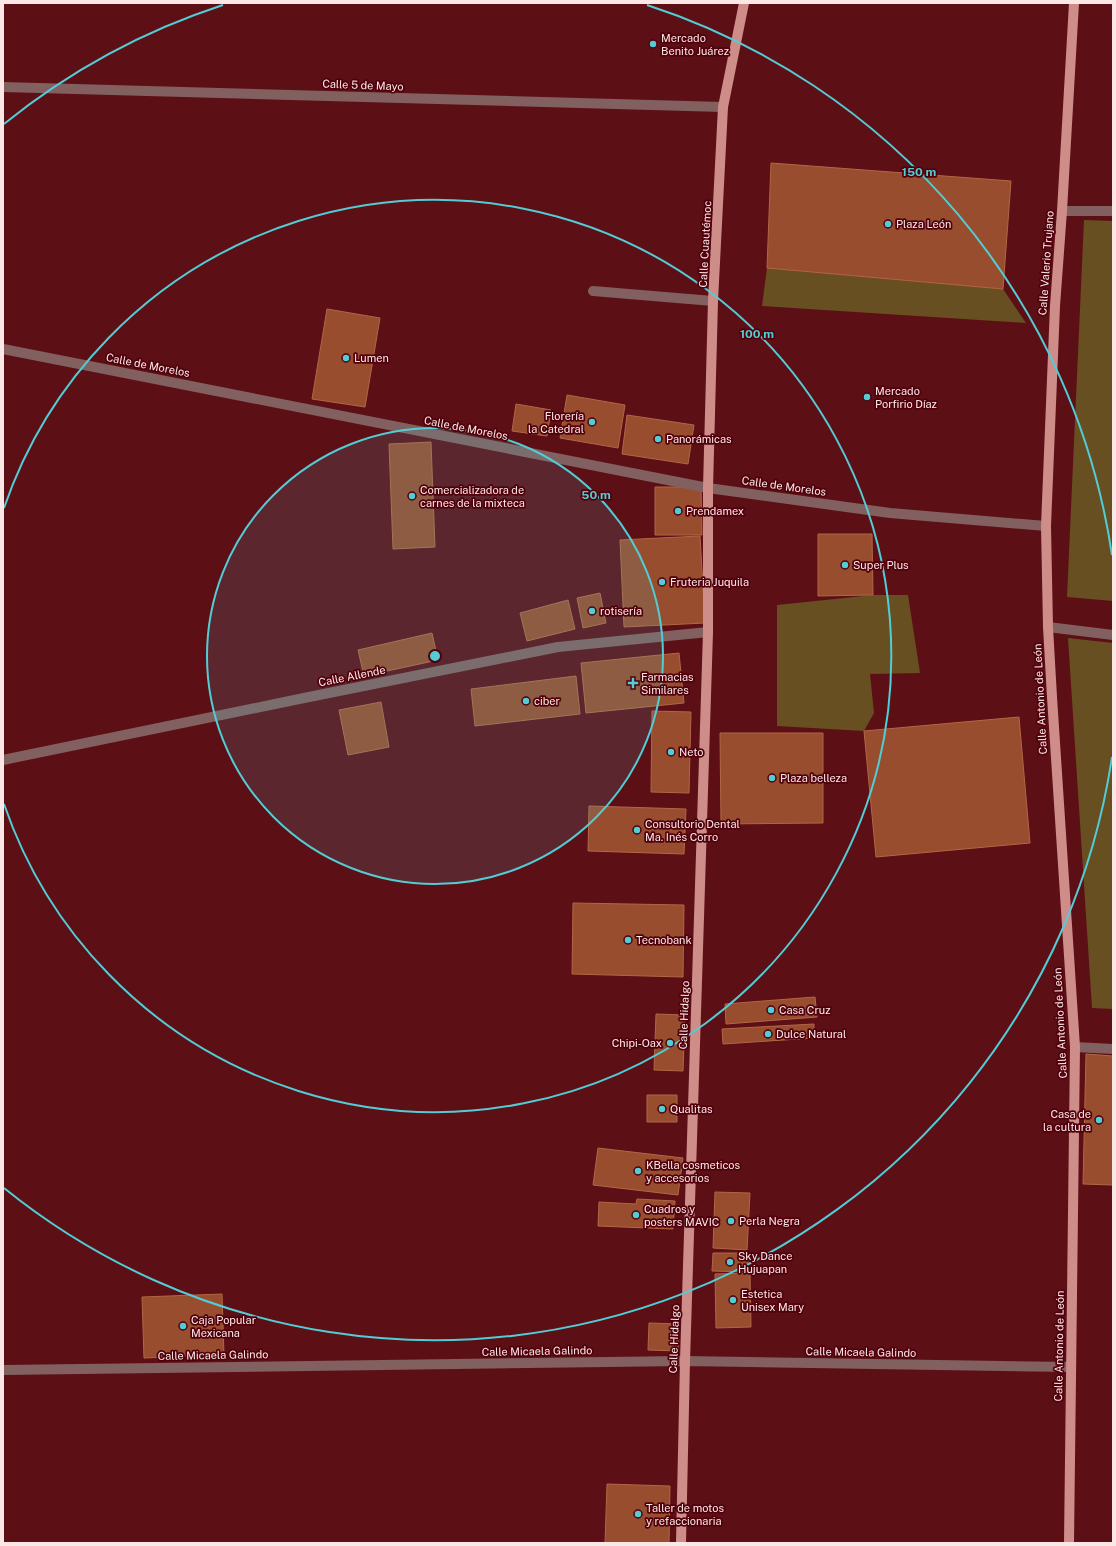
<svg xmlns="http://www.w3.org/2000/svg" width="1116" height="1546" font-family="'Public Sans',sans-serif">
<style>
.green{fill:#674f21}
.building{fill:#974d2e;stroke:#b36647}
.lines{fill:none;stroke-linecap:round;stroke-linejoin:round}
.minor{stroke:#81605f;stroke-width:10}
.major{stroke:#cf8d8a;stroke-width:10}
.ring{fill:none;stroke:#52ccd5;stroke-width:2}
.poi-dot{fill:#52ccd5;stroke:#50010c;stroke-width:1.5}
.labels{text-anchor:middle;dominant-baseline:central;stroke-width:3.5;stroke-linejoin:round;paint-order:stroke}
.poi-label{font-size:11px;fill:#fbe8e6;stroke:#50010c;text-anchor:start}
.street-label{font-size:11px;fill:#fbe8e6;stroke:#50010c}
.centre{fill:#52ccd5;stroke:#50010c;stroke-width:2}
.ring-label{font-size:12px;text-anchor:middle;font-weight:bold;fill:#52ccd5;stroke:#50010c;stroke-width:3.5;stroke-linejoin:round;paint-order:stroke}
</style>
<rect width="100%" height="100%" fill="#5d0f16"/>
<path class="green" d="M1084,220L1113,221V601L1067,597Z
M767,268L1003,289L1026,323L762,306Z
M873,595H908L920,673L870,674L874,713L864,731L777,726V605Z
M1068,638L1113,643V1009L1092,1008Z"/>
<path class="building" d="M771,163L1011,181L1003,289L767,268Z
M327,309L380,318L365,407L312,399Z
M567,395L625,405L618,448L560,438Z
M516,404L551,410L547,436L512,431Z
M627,415L694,425L688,464L622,454Z
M431,442L435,547L393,549L389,444Z
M655,487H701L702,535H655Z
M818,534H872L873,595L818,596Z
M700,536L705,623L624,627L620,540Z
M600,593L606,623L583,628L577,598Z
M568,600L575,629L527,641L520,613Z
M432,633L438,660L364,676L358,650Z
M679,653L684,703L586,713L581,663Z
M576,676L580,714L475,726L471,689Z
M381,702L389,747L348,755L339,710Z
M652,711L691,712L689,793L651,792Z
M1019,717L1030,843L876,857L864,731Z
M720,733H823V823L721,824Z
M589,806L686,809L684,854L588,851Z
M573,903L684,905L683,977L572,974Z
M815,997L817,1017L726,1024L725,1004Z
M656,1014L685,1015L683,1071L654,1070Z
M814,1024V1038L723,1044L722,1029Z
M1086,1054L1113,1056V1185L1083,1184Z
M647,1095H677V1122H647Z
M598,1148L683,1158L678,1195L593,1185Z
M715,1192L750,1193L747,1250L713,1248Z
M637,1199L675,1201L673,1229L598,1226L599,1202L636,1204Z
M713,1253H748V1272L712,1271Z
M750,1273L751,1327L716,1328L715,1274Z
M222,1294L224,1355L144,1358L142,1297Z
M649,1323L679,1324L678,1351L648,1350Z
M607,1484L670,1486L669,1543H605Z"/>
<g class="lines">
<path class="minor" d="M3,87L723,107
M1062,211H1113
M593,291L713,301
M3,349L708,488L890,513L1046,526
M1048,627L1113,635
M3,760L304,698L558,647L708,632
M1075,1047L1113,1049
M3,1370L685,1361L1071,1367"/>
<path class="major" d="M681,1543L685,1361L708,632V488L713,301L723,107L744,3
M1069,1543L1075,1047L1052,697L1048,627L1046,526L1055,306L1062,211L1074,3"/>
</g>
<circle cx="435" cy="656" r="228" fill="#52ccd5" fill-opacity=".12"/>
<g class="ring">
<circle cx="435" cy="656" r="228"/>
<path d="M4 508A456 456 0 1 1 4 804"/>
<path d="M1112 757A685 685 0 0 1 4 1188M4 124A685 685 0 0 1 223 5M647 5A685 685 0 0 1 1112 555"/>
</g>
<g class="poi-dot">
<circle cx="653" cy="44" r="4"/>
<circle cx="888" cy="224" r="4"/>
<circle cx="346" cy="358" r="4"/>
<circle cx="867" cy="397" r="4"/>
<circle cx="592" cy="422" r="4"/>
<circle cx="658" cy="439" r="4"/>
<circle cx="412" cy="496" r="4"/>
<circle cx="678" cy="511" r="4"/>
<circle cx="845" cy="565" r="4"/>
<circle cx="662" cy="582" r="4"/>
<circle cx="592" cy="611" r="4"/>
<path d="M631 677h4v4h4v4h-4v4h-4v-4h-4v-4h4z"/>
<circle cx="526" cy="701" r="4"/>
<circle cx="671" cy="752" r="4"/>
<circle cx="772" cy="778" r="4"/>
<circle cx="637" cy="830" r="4"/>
<circle cx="628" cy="940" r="4"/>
<circle cx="771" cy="1010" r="4"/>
<circle cx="768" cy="1034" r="4"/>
<circle cx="670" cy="1043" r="4"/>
<circle cx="662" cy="1109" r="4"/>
<circle cx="1099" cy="1120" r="4"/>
<circle cx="638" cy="1171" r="4"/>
<circle cx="636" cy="1215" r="4"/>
<circle cx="731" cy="1221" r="4"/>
<circle cx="730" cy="1262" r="4"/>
<circle cx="733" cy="1300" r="4"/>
<circle cx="183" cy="1326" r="4"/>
<circle cx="638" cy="1514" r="4"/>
</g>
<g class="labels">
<g class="poi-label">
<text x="661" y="38">Mercado<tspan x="661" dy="13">Benito Juárez</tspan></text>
<text x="896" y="224">Plaza León</text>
<text x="354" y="358">Lumen</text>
<text x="875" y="391">Mercado<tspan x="875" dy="13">Porfirio Díaz</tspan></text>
<text x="584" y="416" text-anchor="end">Florería<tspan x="584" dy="13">la Catedral</tspan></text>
<text x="666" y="439">Panorámicas</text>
<text x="420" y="490">Comercializadora de<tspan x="420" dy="13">carnes de la mixteca</tspan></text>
<text x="686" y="511">Prendamex</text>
<text x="853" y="565">Super Plus</text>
<text x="670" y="582">Fruteria Juquila</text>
<text x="600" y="611">rotisería</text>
<text x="641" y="677">Farmacias<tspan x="641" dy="13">Similares</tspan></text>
<text x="534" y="701">ciber</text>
<text x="679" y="752">Neto</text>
<text x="780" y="778">Plaza belleza</text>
<text x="645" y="824">Consultorio Dental<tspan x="645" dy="13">Ma. Inés Corro</tspan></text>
<text x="636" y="940">Tecnobank</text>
<text x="779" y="1010">Casa Cruz</text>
<text x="776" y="1034">Dulce Natural</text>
<text x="662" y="1043" text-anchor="end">Chipi-Oax</text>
<text x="670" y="1109">Qualitas</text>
<text x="1091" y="1114" text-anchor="end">Casa de<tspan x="1091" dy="13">la cultura</tspan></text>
<text x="646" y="1165">KBella cosmeticos<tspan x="646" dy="13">y accesorios</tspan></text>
<text x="644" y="1209">Cuadros y<tspan x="644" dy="13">posters MAVIC</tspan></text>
<text x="739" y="1221">Perla Negra</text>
<text x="738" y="1256">Sky Dance<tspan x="738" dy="13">Hujuapan</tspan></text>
<text x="741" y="1294">Estetica<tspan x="741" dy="13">Unisex Mary</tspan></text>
<text x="191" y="1320">Caja Popular<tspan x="191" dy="13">Mexicana</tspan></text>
<text x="646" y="1508">Taller de motos<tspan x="646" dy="13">y refaccionaria</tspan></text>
</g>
<g class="street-label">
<text transform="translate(363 85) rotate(2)">Calle 5 de Mayo</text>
<text transform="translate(705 244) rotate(-87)">Calle Cuautémoc</text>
<text transform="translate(1046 263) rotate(-86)">Calle Valerio Trujano</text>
<text transform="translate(148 365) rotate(11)">Calle de Morelos</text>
<text transform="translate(466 428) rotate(11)">Calle de Morelos</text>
<text transform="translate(784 486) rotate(8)">Calle de Morelos</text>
<text transform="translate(352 676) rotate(-11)">Calle Allende</text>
<text transform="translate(1040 699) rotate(-93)">Calle Antonio de León</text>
<text transform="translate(684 1015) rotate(-88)">Calle Hidalgo</text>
<text transform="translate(1060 1023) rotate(-93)">Calle Antonio de León</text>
<text transform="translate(674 1339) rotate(-88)">Calle Hidalgo</text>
<text transform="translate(1059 1346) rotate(-89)">Calle Antonio de León</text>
<text transform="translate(537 1351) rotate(-1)">Calle Micaela Galindo</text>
<text transform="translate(861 1352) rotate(1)">Calle Micaela Galindo</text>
<text transform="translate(213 1355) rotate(-1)">Calle Micaela Galindo</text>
</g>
</g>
<circle cx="435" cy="656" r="6" class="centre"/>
<g class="ring-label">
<text x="919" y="176">150 m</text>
<text x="757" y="338">100 m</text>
<text x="596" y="499">50 m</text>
</g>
<rect width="1116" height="1546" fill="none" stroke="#fbe8e6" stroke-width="8"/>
</svg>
